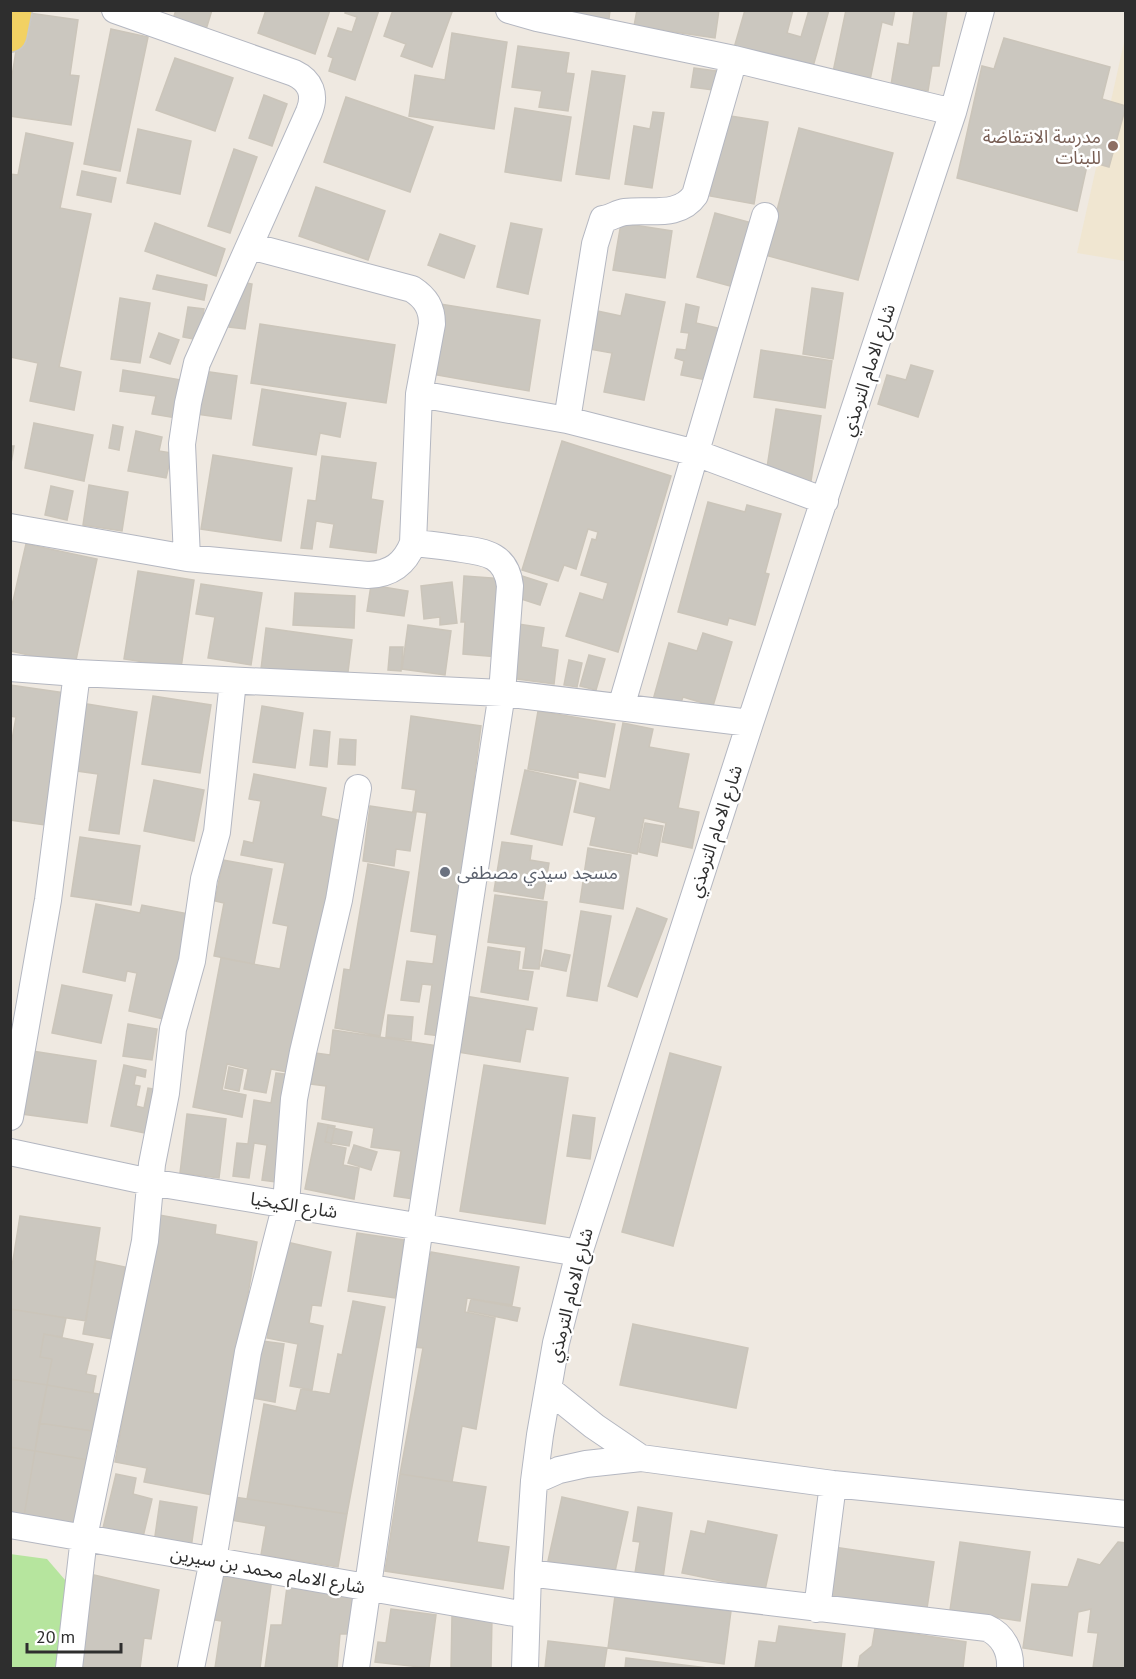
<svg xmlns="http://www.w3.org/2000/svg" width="1136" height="1679" font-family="'PT Sans','Noto Sans Arabic',sans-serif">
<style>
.education{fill:#f0e6d1}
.green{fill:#b6e59e}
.building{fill:#cbc7bf;stroke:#cbc5ba;stroke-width:1.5}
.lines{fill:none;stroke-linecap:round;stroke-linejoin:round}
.street-casing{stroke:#b4b7c1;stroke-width:28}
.primary-casing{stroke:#c9c9c9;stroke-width:36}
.street{stroke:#fff;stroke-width:26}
.primary{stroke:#f2d163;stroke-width:33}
.education-dot{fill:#8d6e63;stroke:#fff;stroke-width:2}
.worship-dot{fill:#6b7280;stroke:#fff;stroke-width:2}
.labels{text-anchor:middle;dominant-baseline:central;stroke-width:5;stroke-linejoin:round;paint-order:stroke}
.education-label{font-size:18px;fill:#785e54;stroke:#fff;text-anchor:end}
.street-label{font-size:18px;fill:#2e2e2e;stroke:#fff}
.worship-label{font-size:18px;fill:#5b616d;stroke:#fff;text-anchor:start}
</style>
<rect width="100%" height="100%" fill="#efe9e1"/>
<path class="education" d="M1125,38V261L1077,253Z"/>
<path class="green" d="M10,1554L47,1559L78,1595L68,1668H11Z"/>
<path class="building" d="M176,10H212L204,36L171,25Z
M266,10H330L315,54L258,33Z
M346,10H379L355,80L329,71L333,58L328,56L338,28L352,32L357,17L345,13Z
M393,10H447L452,12L432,67L401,56L406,44L384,36Z
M557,10H610L609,19Z
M637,10H719L715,38L634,26Z
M745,10H793L787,33L801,37L809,10H829L812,70L734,48Z
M846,10H895L892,25L882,22L870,80L833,72Z
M914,10H947L939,66H932L928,91L891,85L898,43L909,45Z
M22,12L78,20L70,75L79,76L71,125L10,116V89Z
M111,29L148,37L120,171L84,164Z
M452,33L507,42L494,129L409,116L415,75L445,80Z
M1004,38L1110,67L1102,99L1126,106L1109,167L1088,161L1077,211L957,178L982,66L994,69Z
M518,46L569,53L566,73L574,74L568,111L539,107L542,91L512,87Z
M175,58L233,78L215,131L156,110Z
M694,68L716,71L713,90L691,87Z
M592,71L625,76L609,179L576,174Z
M264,95L287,104L272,146L249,138Z
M346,97L433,127L410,192L324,162Z
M515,108L571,117L561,181L505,172Z
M653,112L664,113L652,188L625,184L634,126L650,129Z
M724,115L768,122L754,204L710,196Z
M799,128L893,153L858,280L765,255Z
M138,129L191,141L180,194L127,183Z
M26,133L73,143L60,208L91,214L59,367L81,372L74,410L30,401L38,363L10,357V174L18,175Z
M234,149L257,157L230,233L208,226Z
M82,171L116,178L111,202L77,195Z
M316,187L385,211L368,260L299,236Z
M715,213L752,223L734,287L697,277Z
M155,223L225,249L216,276L145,251Z
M511,223L542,229L528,294L497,287Z
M621,223L672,231L665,278L613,270Z
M440,234L475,246L464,278L428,265Z
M157,275L207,285L204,300L153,289Z
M237,281L252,284L245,329L229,327Z
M812,288L843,293L833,359L803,354Z
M626,294L665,302L644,400L604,392L612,353L589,349L597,311L621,316Z
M120,298L150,303L140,363L111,359Z
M440,304L540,320L529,391L431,374Z
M686,304L699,307L696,323L722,329L712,381L681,375L684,361L675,358L677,349L686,350L689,333L681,332Z
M188,307L204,309L199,340L183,337Z
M260,324L395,345L386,403L251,383Z
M159,333L179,340L170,364L150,357Z
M761,350L832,361L825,408L754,397Z
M911,365L933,371L918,417L878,404L887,375L906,380Z
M123,370L187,381L182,419L152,414L156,396L120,391Z
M203,371L237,376L231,419L197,414Z
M262,389L346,403L340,437L320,433L316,455L253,445Z
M776,409L821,416L811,481L766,474Z
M34,423L93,435L84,481L25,468Z
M113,425L123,427L119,450L109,448Z
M136,431L162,437L159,451L172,453L166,478L128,471Z
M562,441L671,476L618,652L566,636L580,593L603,600L608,583L581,575L592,539L596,540L598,532L588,529L576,569L564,565L558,581L522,570Z
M10,446H14L10,469Z
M213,455L292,468L281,541L201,529Z
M322,456L376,463L371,499L383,501L376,553L330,547L334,524L316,521L312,549L301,548L308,500L316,501Z
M89,485L128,492L122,531L83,525Z
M51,486L73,491L67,520L45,515Z
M708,502L745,512L747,505L781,514L765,573L769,574L755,625L729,618L727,625L678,612Z
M26,544L97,559L75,665L10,651V614Z
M138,571L194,580L181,668L124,659Z
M464,576L505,579L499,657L463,654L465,622H461Z
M522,576L547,584L540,605L515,597Z
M452,582L457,623L440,625V617L424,619L421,586Z
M201,584L262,593L251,665L208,658L215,617L196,614Z
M371,585L408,591L404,616L367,611Z
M295,593L355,596L354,628L293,625Z
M518,624L544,628L541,647L558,650L554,684L510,678Z
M408,625L451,631L445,675L402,669Z
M266,628L352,640L347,680L261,669Z
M703,633L732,642L713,706L683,697L679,708L653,700L669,643L697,651Z
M390,647H403L401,671L388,670Z
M589,655L605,659L596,690L580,686Z
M569,660L582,663L577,687L564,685Z
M10,685L65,693L45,825L10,820V751L16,717L10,716Z
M153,696L211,705L200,773L142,764Z
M81,703L137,712L119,834L89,830L98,774L70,770Z
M262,706L303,713L295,768L253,762Z
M538,711L615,724L605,777L578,772V778L528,769Z
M411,716L481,726L470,811L478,812L449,1037L425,1034L432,985L422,984L419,1002L401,1000L407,961L433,964L437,935L411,931L427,813L413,811L416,790L402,788Z
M623,723L653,729L649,747L689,754L678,808L699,812L692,848L662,842L666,823L644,818L637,854L590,845L596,817L574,812L580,783L610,790Z
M314,730L330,732L327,767L310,765Z
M340,739L356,740L355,765L338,764Z
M525,770L576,781L562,845L511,834Z
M254,774L326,788L321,816L342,821L299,1044L287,1072L271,1069L266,1093L244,1089L248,1069L227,1064L222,1090L246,1095L242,1117L193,1107L221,958L280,969L288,926L273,923L285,863L241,855L244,841L253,843L261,801L249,799Z
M154,780L204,790L194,841L144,831Z
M370,806L416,813L410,851L396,849L394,866L363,861Z
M645,823L663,826L657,856L639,852Z
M80,837L140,846L131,905L71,896Z
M502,842L532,846L530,860L549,863L543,899L494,891Z
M588,848L631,855L623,909L580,902Z
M223,860L272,869L254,964L214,956L224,903L215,901Z
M368,864L409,872L380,1036L335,1028L344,969L350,970Z
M495,895L547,902L539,969L523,968L526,947L488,942Z
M96,904L140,913L142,905L189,914L168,1020L129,1011L137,973L127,971L125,981L83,972Z
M637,908L667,919L637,997L608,986Z
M581,911L611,916L597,1001L567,996Z
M488,947L520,952L518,970L533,972L528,1000L481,992Z
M545,950L570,955L566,971L541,966Z
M62,985L112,995L101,1043L52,1033Z
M459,995L537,1008L533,1030L526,1029L520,1062L451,1051Z
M388,1015L413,1017L411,1040L386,1037Z
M128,1024L157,1029L152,1060L123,1056Z
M333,1030L444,1047L420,1200L394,1196L401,1151L371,1147L374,1128L322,1119L326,1086L311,1084L316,1053L330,1055Z
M32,1051L96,1061L87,1123L22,1114Z
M670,1053L721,1067L673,1246L622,1232Z
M124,1065L146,1070L145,1077L136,1075L134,1085L140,1086L136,1106L144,1108L148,1088L160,1090L150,1134L111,1126Z
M484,1065L568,1078L545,1224L460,1211Z
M229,1067L243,1070L239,1091L225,1088Z
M276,1073L300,1076L283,1183L262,1180L267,1145L254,1143L249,1178L233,1176L237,1143L248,1144L254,1100L271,1103Z
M187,1114L226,1119L219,1178L180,1173Z
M573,1115L595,1118L590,1159L567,1156Z
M318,1123L335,1126L331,1145L346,1148L343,1165L359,1168L354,1199L305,1189Z
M328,1127L352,1132L349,1146L325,1142Z
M354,1145L377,1152L371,1170L348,1163Z
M159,1215L216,1225L215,1234L257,1242L213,1495L144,1482L147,1468L115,1462Z
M20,1216L100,1228L86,1321L10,1309V1279Z
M357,1233L404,1240L395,1298L348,1291Z
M278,1240L331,1252L321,1306L312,1305L309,1323L323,1326L312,1390L290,1386L298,1344L267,1338L275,1288Z
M431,1252L519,1267L512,1305L467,1298L465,1312L495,1318L476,1429L462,1426L452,1482L400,1474L423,1348L414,1347Z
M96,1261L125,1267L112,1339L83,1334Z
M471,1299L520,1308L517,1321L468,1311Z
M353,1301L385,1307L347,1514L247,1499L264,1404L296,1411L301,1389L330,1394L338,1354L342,1355Z
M10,1309L66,1318L62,1337L44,1334L40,1357L52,1359L47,1385L10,1379Z
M633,1324L748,1348L736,1408L620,1385Z
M44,1334L93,1344L86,1374L96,1376L93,1393L47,1385L52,1359L40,1357Z
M262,1341L284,1344L275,1402L253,1398Z
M10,1379L47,1385L35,1451L10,1447Z
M47,1385L105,1395L99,1432L39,1423Z
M39,1423L99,1432L94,1461L35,1451Z
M10,1447L35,1451L24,1516L10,1514Z
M35,1451L94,1461L84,1526L24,1516Z
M116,1474L136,1478L133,1494L152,1499L143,1537L103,1528Z
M400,1474L486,1487L477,1542L509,1547L503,1589L385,1571Z
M234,1497L347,1514L338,1567L261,1555L266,1526L230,1520Z
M562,1497L628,1512L614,1576L548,1561Z
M160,1501L197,1507L191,1548L154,1543Z
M638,1507L672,1513L663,1578L635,1573L640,1542L633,1541Z
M708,1521L777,1535L765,1590L682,1573L691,1531L705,1534Z
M960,1542L1030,1552L1020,1621L950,1610Z
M1118,1542L1126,1543V1668H1093L1098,1633L1088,1632L1091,1609L1078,1612L1072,1656L1023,1648L1032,1584L1068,1587L1078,1559L1100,1565Z
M827,1546L934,1562L926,1615L819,1598Z
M214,1570L272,1578L260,1668H215L222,1621L208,1619Z
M94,1575L159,1590L151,1639L144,1638L140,1668H79Z
M288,1579L358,1588L351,1634H340L337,1668H265L271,1625H282Z
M615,1596L731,1611L724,1664L608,1648Z
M391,1609L436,1615L429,1668L375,1662L378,1642L386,1643Z
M452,1616L492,1617L491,1668H451Z
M779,1626L845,1634L841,1668H755L759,1641L776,1643Z
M875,1628L966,1642L963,1668H858L860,1656L872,1646Z
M548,1641L607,1648L604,1668H545Z
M626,1658L708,1668H625Z"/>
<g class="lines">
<g class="street-casing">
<path id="street" d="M115,10L294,73C311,81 316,95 309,112L197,363L188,403L182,444L187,558
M509,10L537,18L734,59L953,112
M419,394L567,420L696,453L825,501
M567,420L595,244L603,219C611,218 617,213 625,212C650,209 679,218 695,195L734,59
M10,527L187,558L368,575C391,574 405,564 413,543L419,394L432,324C432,308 426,298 412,289L250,246
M10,668L77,673L502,693L750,723
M621,707L765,216
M10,1117L48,900L77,673
M10,1152L150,1182L579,1253
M548,1389L594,1426L641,1458
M534,1481L559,1470L586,1464L641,1458L833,1484L1126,1514
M10,1525L526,1615
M528,1573L987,1628C1003,1635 1011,1651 1010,1668
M817,1609L833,1484
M69,1668L84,1537L145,1241L152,1164L166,1093L173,1029L192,961L204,879L217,832L233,681
M191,1668L213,1560L248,1352L286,1204L294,1099L303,1052L339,900L358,788
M356,1668L420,1226L502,693L510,586C506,552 482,552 455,548C441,546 427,544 413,543
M525,1668L528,1573L534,1481L540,1435L556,1343L579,1253L750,723L953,112L981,10"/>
</g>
<g class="primary-casing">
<path id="primary" d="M10,35L15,10"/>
</g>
<use href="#street" class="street"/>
<use href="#primary" class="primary"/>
</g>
<circle class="education-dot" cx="1113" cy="146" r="6"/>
<circle class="worship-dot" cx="445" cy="872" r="6"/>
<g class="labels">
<g class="education-label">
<text x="1101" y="136">مدرسة الانتفاضة<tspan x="1101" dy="21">للبنات</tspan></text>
</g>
<g class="street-label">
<text transform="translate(868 370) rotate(-72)">شارع الامام الترمذي</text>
<text transform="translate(715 831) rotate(-72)">شارع الامام الترمذي</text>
<text transform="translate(294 1205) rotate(9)">شارع الكيخيا</text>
<text transform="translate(570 1295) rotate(-76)">شارع الامام الترمذي</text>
<text transform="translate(268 1570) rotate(10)">شارع الامام محمد بن سيرين</text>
</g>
<g class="worship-label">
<text x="457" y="872">مسجد سيدي مصطفى</text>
</g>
</g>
<rect width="1136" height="1679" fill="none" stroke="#2e2e2e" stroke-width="24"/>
<path d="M27 1643v9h94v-9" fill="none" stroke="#2e2e2e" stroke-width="3"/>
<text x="36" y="1643" font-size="18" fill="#2e2e2e" stroke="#ffffff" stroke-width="4.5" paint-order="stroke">20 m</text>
</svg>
